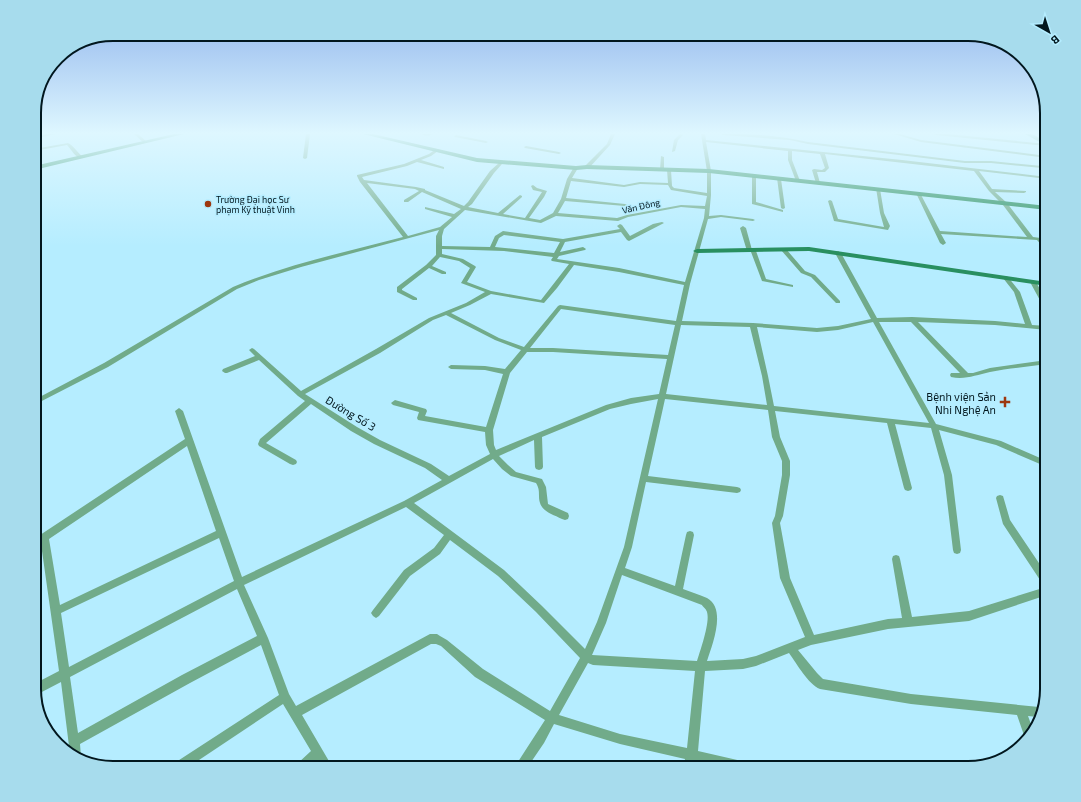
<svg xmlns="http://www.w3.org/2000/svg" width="1081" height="802" font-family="'Exo 2',sans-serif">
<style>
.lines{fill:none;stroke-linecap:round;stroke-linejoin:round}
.street{fill:#71ab8a;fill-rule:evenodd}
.secondary{fill:#298f60;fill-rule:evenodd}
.poi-dot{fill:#9d370f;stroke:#b5edff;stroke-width:1.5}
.labels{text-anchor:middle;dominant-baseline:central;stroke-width:3;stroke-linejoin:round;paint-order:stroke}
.far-poi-label{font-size:9px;fill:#02171e;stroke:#b5edff;text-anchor:start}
.far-street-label{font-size:9px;fill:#02171e;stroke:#b5edff}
.poi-label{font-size:11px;fill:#02171e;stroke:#b5edff;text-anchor:end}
.street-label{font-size:11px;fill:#02171e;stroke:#b5edff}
.rim{fill:none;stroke:#02171e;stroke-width:2}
</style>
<rect width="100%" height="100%" fill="#b5edff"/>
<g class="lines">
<path class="street" d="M48,134H55L34,139V137Z
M134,134H138L147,142L144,143Z
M306,134H310L307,158L305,159L303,158Z
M422,134H432C430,136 424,136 422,134Z
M611,134H615L610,145L589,168H585V166L607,144Z
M680,134L683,135L678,140L675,151L672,152L674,140Z
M701,134H705L706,140L902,160L1047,177V179L979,171L992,189L1026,191V192L1024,193L995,192L1007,203L1033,237L1041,238L1047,245V250L1045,249L1037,240L941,234L946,243L943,245L940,243L916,193V192L920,193L940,231L1027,237L1003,205L989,191L974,171L825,154L829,168L825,172H817L820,183L818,184L816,183L812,170L814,169L822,170L825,168L820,154L792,151V160L800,181L798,182L796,181L788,160V151L706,142L711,171V195L709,216L721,215L753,219L755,220L753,221L721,217L708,219L690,284L682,321L753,323L817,328L838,326L871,319L835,253L838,251L841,253L877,318L912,317L995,321L1025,324L1014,292L1003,278L1006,276L1008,277L1020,292L1032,325L1047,326V330L995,325L918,322L968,373H973L990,368L1047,360V364C1028,367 1009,368 990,372C976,375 965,380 951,377L950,375L951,373H960L911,322H879L936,424L1001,441L1047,461V467L996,445L939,430L952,475L961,550L960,553L957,554L954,553L953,550L944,475L931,428L895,424L912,488L911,490L908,491L905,490L904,488L887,423L775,411L780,437L790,461V475L783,516L780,523L790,578L814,635L888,619L902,618L892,559L893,556L896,555L899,556L900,559L912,617L969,611L1046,587L1044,586L1003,524L996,498L997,496L1000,495L1003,496L1010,520L1047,575V595L969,621L888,629L811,645L798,650L817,673L823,679L911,694L1039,707H1041L1038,717L1028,716C1032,727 1036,733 1026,741L1017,715L911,704L820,689C808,684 797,664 789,653L756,666L743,669L705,671L698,751L746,762L750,764L752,768H723L696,761L695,768H683L685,759L620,744L554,724L544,743L527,768H514L545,720L475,677L441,646L436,644H431L302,715L333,768H321L317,761L309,768H295L297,764L311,751L283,704L187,768H171L173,764L279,695L261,645L190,683L80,744L81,757L70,754L61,682L38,694L34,695V684L59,671L41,544L34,548V539L185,439L175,411L179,408L183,411L242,577L404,501L442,480L425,468L374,444L351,431L311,404L266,443L296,460L297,462L296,464L293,465L290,464L259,446L258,444L260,439L305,401L298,396L259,360L227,373H225L222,371L223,369L255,356L249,350L252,348L254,349L301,391L376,349L429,318L466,303L485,292L461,283L470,268L459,261L440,257L432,266L446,272V274H442L429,268L402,289V290L417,298V300H413L397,292V287L426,265L436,255V236L439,230L301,267L259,280L237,289L108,367L34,405V400L104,363L233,287C288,264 346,252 403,237L360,182L357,176V175L404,164L429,154L436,149H438V151L431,156L421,160L444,167V169L417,162L407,166L362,177L364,180L416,187L425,189V190L464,206L468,202L490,171L500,162L502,163V164L494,173L472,204L468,207L498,213L520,195L522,196V197L503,214L525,218L542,192L533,190L531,186L533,185L537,188L547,191L544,197L529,218L540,220L553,213L561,199L567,179L574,167H576L578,168L572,178L624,185L640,182L668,183L667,170L669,169L671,170L672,186L674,188L707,193V171ZM571,181L624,187L640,184L668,185L671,190L707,196L705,206L681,205L627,215L617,218L558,213L565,201L625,206L627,205L625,204L566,198ZM367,183L415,189L419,191L404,200V202H408L422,192L461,209L454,214L425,207V209L452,217L440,227L408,236ZM681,207L705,209L704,218L685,282L619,268L557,259L559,256L585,250L586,249L583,247L560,252L565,242L621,232L627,240L629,241L664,223L662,222L653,224L630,236L622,225L620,224L617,226L620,229L563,239L503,231L495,236L490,247L442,246V236L444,229L465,210L541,223L556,216L618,221L628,217ZM504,235L560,242L554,253L495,247L499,238ZM442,249L504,251L553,257L551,260L552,261L569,264L541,300L491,291L467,282L476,267L475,266L463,259L442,254ZM574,265L619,272L684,285L676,321L560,305L558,306L524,347L499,338L451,313L470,305L491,294L544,303L557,288ZM561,309L675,325L668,355L553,348H530ZM446,315L495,340L521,350L505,369L485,366L451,365L448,367L451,369L485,370L503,374L486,427L425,416L427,411L426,409L395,400L391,403L393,405L419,412L417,418L418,420L485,432L486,445L490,454L449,476L431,464L380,440L357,427L305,394L380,353L433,320ZM873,322L929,423L774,406L768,376L757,327L817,332L838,330ZM681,325L750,327L762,376L767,405L666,394ZM527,352H553L667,359L659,394L631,398L606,405L496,450L494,445L493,430L510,373ZM658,399L624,547L597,622L585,649L542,606L504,570L414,503L493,459L502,469L511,476L536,483C539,488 539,491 539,496C539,511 550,513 562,519L565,520L568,519L569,516L568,513L548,504L546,487L542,479L516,472L508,465L499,456L534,440L535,467L536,469L539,470L542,469L543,467L542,437L610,409L631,404ZM665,399L768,410L772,437L782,461V475L775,516L772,523L780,578L805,637L756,656L743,659L707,661C712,645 727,609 707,598C700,595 691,592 683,589L694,535L693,532L690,531L687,532L686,535L675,586L625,568L632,547L646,482L737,493L740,492L741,490L740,488L737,487L648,476ZM187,446L216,531L60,605L49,539ZM406,507L444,535L434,548L404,570L373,610L371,613L373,616L376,618L379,616L410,576L440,554L450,540L498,576L536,612L580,658L550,711L483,669L447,640L440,636L437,634H430L417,641L296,706L289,694L268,638L244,585ZM219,538L234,581L69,667L61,613ZM622,575L702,605C702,606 706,609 706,610C712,618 700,651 697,661L592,655L606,623ZM237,589L257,636L182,675L78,733L70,677ZM588,663L593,665L695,671L687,748L620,734L559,715Z
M721,134C750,133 780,136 808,142L965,161H991L1042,166L1044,167L1042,168L991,163H965L808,144L790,140L723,135Z
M894,134H900L921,140L1047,156V158L921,142Z
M934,134H947L1047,144V146L936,135Z
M456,135L486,141L488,142L486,143L455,137L454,136Z
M68,143C74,146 77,152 82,156V158C75,158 72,150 67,145L34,151V149Z
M526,146L559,152L561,153L559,154L525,148L524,147Z
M661,156L664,157V170L662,171L660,170Z
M752,175L756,176V202L783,210V212L752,204Z
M777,178L781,179L785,208L783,209L781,208Z
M876,188L880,189L884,213L890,226L888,230L834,221L828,201L830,200L832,201L838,219L884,227L880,213Z
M743,226L746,228L752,250L756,251L766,279L793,285V287L762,281L751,252L747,251L740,228Z
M784,248L786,249L805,271L815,275L840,301V303H836L811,277L801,273L781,250Z
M1033,280L1036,282L1047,302V305H1043L1042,304L1030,282Z"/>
<path class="secondary" d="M174,134H184L34,170V166Z
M363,134H373L477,158L576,166L587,165L709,169L1047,206V210L709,173L587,169L576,170L477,162Z
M1025,134H1032L1047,142V146Z
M809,247L1047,282V286L809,251L697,253L693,251L697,249Z"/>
</g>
<linearGradient id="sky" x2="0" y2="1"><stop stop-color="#8fb4ec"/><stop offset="0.54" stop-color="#def7ff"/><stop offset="1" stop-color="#def7ff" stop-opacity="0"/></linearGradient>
<rect width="1081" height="246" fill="url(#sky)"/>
<g class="poi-dot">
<circle cx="208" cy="204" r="4"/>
<path d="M1003 396h4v4h4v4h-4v4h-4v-4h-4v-4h4z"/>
</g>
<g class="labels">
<g class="far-poi-label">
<text x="216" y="199">Trường Đại học Sư<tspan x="216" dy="10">phạm Kỹ thuật Vinh</tspan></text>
</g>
<g class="far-street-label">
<text transform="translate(641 206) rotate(-13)">Văn Đông</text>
</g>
<g class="poi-label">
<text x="996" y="396">Bệnh viện Sản<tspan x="996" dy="13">Nhi Nghệ An</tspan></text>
</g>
<g class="street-label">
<text transform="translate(351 413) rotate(31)">Đường Số 3</text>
</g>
</g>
<path d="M0 0H1081V802H0ZM113 41H968A72 72 0 0 1 1040 113V689A72 72 0 0 1 968 761H113A72 72 0 0 1 41 689V113A72 72 0 0 1 113 41Z" fill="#a7dced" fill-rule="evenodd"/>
<path class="rim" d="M113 41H968A72 72 0 0 1 1040 113V689A72 72 0 0 1 968 761H113A72 72 0 0 1 41 689V113A72 72 0 0 1 113 41Z"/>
<g transform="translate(1049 32) rotate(141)" stroke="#b5edff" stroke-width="3" paint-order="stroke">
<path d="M0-3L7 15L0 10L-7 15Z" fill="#02171e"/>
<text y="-6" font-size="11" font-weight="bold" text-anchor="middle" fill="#02171e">B</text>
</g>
</svg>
